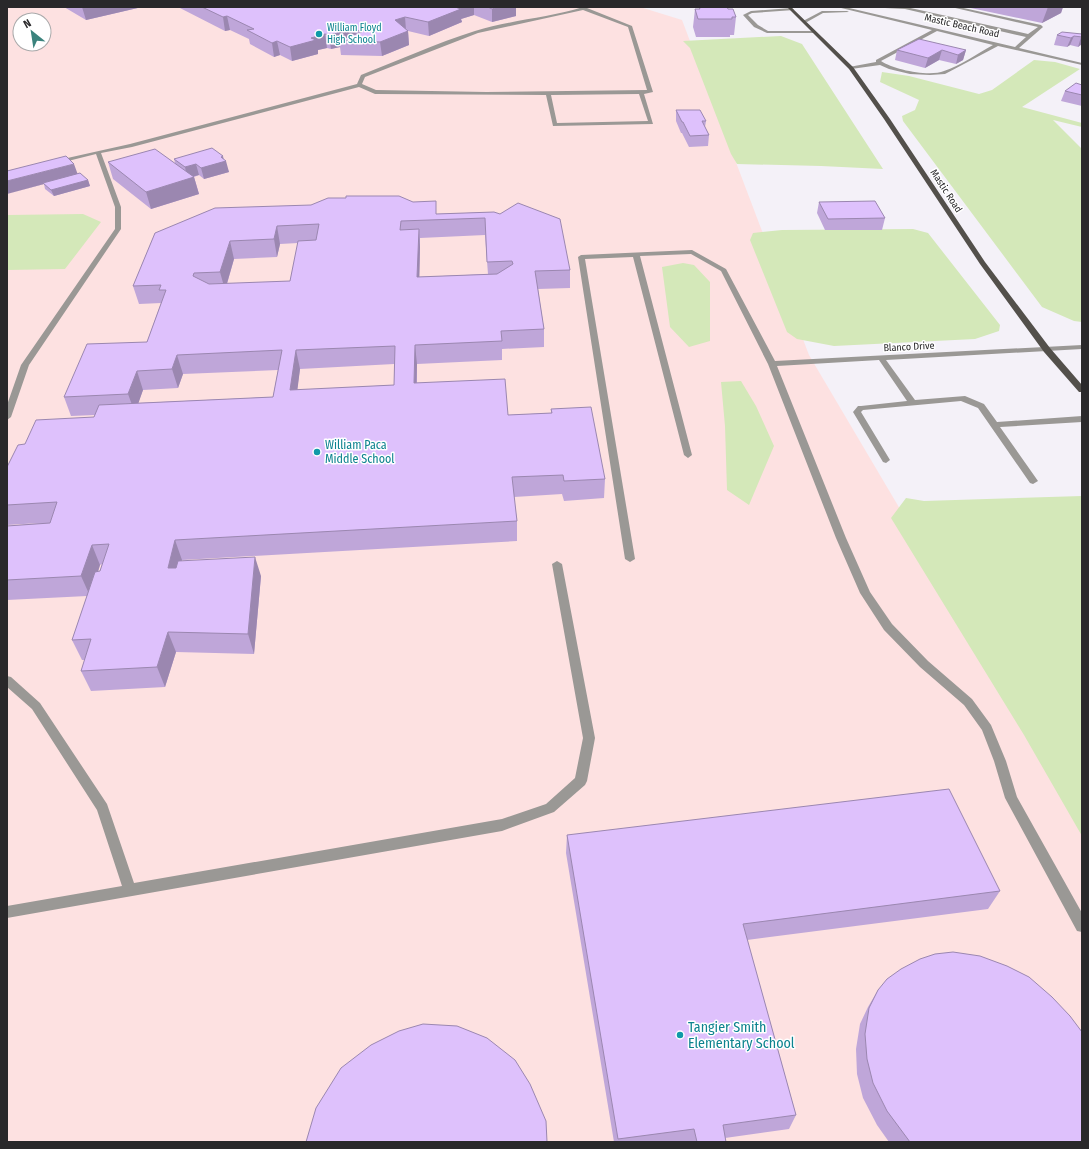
<svg xmlns="http://www.w3.org/2000/svg" width="1089" height="1149" font-family="'Fira Sans Condensed',sans-serif">
<style>
.education{fill:#fde1e1;fill-rule:evenodd}
.green{fill:#d4e8b9}
.lines{fill:none;stroke-linecap:round;stroke-linejoin:round}
.minor{fill:#9a9895;fill-rule:evenodd}
.major{fill:#53504b;fill-rule:evenodd}
.wall{fill:#bfa6d9;fill-rule:evenodd}
.shaded-wall{fill:#9b87b0}
.building{fill:#dec1fc;stroke:#9b87b0;fill-rule:evenodd}
.culture-dot{fill:#0f9aa8;stroke:#fff;stroke-width:1.5}
.labels{text-anchor:middle;dominant-baseline:central;stroke-width:3;stroke-linejoin:round;paint-order:stroke}
.far-street-label{font-size:10px;fill:#29282a;stroke:#fff}
.far-culture-label{font-size:10px;fill:#0d838f;stroke:#fff;text-anchor:start}
.culture-label{font-size:12px;fill:#0d838f;stroke:#fff;text-anchor:start}
.near-culture-label{font-size:14px;fill:#0d838f;stroke:#fff;text-anchor:start}
</style>
<rect width="100%" height="100%" fill="#f4f1f8"/>
<path class="education" d="M7,7H640L682,20L809,355L1082,817V1142H7ZM20,20H44V44H20Z"/>
<path class="green" d="M781,36L802,44L883,169L821,166L737,164L731,154L690,48L683,41Z
M1034,60L1055,62L1080,69L1022,107L1082,123V127L1053,120L1082,149V322L1074,321L1042,307L903,121L902,116L915,110L919,100L880,82L882,72L909,76L979,94L992,90Z
M83,214L101,222L65,269L7,270V215Z
M913,229L928,233L1000,325L999,331L975,339L834,346L797,339L787,332L750,240L753,233L782,230Z
M683,263L694,265L710,282V341L689,347L670,327L662,267Z
M741,381L756,406L774,446L749,505L727,490L725,426L721,382Z
M1082,496V836L1024,735L891,518L906,498L924,501Z"/>
<g class="lines">
<path class="minor" d="M583,7H589L587,8L632,26L653,92L644,94L653,124L553,126L546,95L375,94L359,87L132,147L101,153L121,207V229L29,365L11,417L7,420V405L21,365L115,229V207L96,154L56,164L53,162L54,161L130,144L357,84L361,75C399,60 437,43 475,31C510,20 548,18 583,7ZM583,10L628,27L647,90L486,92L376,90L362,84L365,77L478,33ZM639,94L648,121L557,123L551,95Z
M837,7H845L1015,47L1026,37L905,9L865,7H906L1028,34L1038,27L951,7H959L1041,25L1043,27L1019,48L1082,63V65L998,46L945,74L930,75L910,74L889,69L880,65L851,69L849,67L876,62V60L932,30ZM937,31L993,45C978,53 960,66 944,71C930,77 894,70 881,61Z
M792,8L794,10L752,13L748,15L758,25L768,31H815L817,33H767L754,27L743,15L751,11Z
M822,11H847L849,12L823,13L807,22L803,21Z
M692,250L726,269L775,361L1082,345V349L886,360L915,400L965,396L984,404L997,422L1082,416V422L1000,427L1038,481L1033,484L1030,483L978,408L961,401L863,410L861,412L890,460L886,463L883,462L853,412L858,406H861L907,401L879,360L777,366L846,538L870,592L892,624L928,661L972,699L991,725L1006,761L1017,797L1082,913V932L1077,931L1005,798L994,761L982,730L964,705L920,667L884,630L860,593L836,538L768,364L721,271L691,254L640,256L692,455L688,458L684,455L633,257L585,259L635,559L630,562L625,559L578,257L581,255Z
M557,561L562,564L595,738L587,781L585,785L554,812L502,831L7,918V906L122,886L97,810L32,709L7,687V676L11,677L40,703L107,804L134,883L502,819L546,804L575,778L583,738L552,564Z"/>
<path class="major" d="M787,7H791L853,67L890,119L985,262L1050,348L1082,385V392H1079L1044,352L980,264L884,119L849,69Z"/>
</g>
<path class="wall" d="M64,7H142L86,20Z
M178,7H516V16L492,22L474,15L461,19L462,22L429,36L408,31L409,45L382,56L341,55L340,47L331,49L327,48L318,50V54L292,61L280,55L274,57L250,44L249,39L230,30L225,31Z
M699,7L728,9L736,17L734,35H730V37H696L693,27L695,9H699Z
M966,7H1063L1061,13L1042,23Z
M1082,34V44L1078,47L1070,45L1067,47L1054,45L1057,35Z
M897,50H966L963,60L956,64L939,60L925,68L895,60Z
M1082,85V106L1061,101L1065,91Z
M676,110L706,121L705,127L709,135L708,146L689,147L682,133H681L676,121Z
M174,159H223L229,172L204,179L199,175L194,177L199,194L151,209L113,179L108,162L175,163Z
M78,174L88,180L90,186L54,196L45,189L44,184L7,194Z
M819,202L885,218L882,230H825L817,213Z
M494,212L570,270V288L538,289L544,329V347L502,349V360L417,364V383L508,415L551,413V409L605,479L604,498L564,501L562,494L514,497L517,521V541L182,560V561L261,576L254,654L176,652L165,687L91,691L81,671L85,660H82L72,640L87,596L7,600V526L40,523L7,525V467L25,444L94,417L95,415L71,416L64,397L147,342L161,303L139,304L133,286L155,233L437,214ZM485,235L488,274L419,277L420,247V238ZM298,243L290,281L227,284L234,259L277,257L280,244ZM394,364V385L297,390L300,369ZM278,370L273,397L138,403L143,390L178,388L183,374ZM102,564L100,571L98,572L100,565Z
M567,835L1000,891L988,909L747,940L796,1115L789,1129L725,1138L726,1142H614L566,853Z
M878,990L1082,1142H889L877,1125L863,1098L857,1074L856,1049L860,1024L868,1007Z"/>
<path class="shaded-wall" d="M82,7H142L86,20Z
M454,7H474V15L461,19L462,22L429,36L428,22Z
M498,7H516V16L492,22V9Z
M1048,7H1063L1061,13L1042,23Z
M227,16L230,30L225,31L223,17Z
M405,17L406,30L395,20Z
M355,29L357,41L339,40L340,47L331,49L329,35Z
M408,31L409,45L382,56L380,42Z
M325,34L327,48L318,50V54L292,61L290,47L311,38Z
M1074,36L1070,45L1067,47L1071,38Z
M1081,37H1082V44L1078,47Z
M277,41L280,55L274,57L272,43Z
M942,50L939,60L925,68L928,58Z
M966,50L963,60L956,64L958,55Z
M223,156L224,161H226L229,172L204,179L201,168L221,157Z
M74,164L78,175L43,183L44,184L7,194V181Z
M196,164L199,175L187,178L185,167Z
M194,177L199,194L151,209L146,192Z
M88,180L90,186L54,196L51,190Z
M277,226L280,244L277,257L274,239Z
M419,229L420,247L419,295L417,277Z
M230,241L234,259L225,290L220,272Z
M415,345L417,364L416,403L414,383Z
M296,350L300,369L295,409L290,390Z
M177,355L183,374L178,388L172,369Z
M137,371L143,390L135,413L128,394Z
M175,540L182,560L175,588L168,568Z
M92,545L100,565L90,596L81,576Z
M255,557L261,576L254,654L248,634Z
M168,632L176,652L165,687L157,667Z"/>
<path class="building" d="M202,7H455L461,9L428,22L405,17L395,20L408,31L380,42L339,40L362,32L355,29L329,35L325,34L311,38L316,40L290,47L277,41L272,43L247,30L254,29L227,16L223,17Z
M488,7H498L492,9Z
M699,7H727L728,9H733L736,17H732V19H698L695,9H700Z
M1062,32L1082,34V37L1074,36L1071,38L1057,35Z
M919,39L966,50L958,55L942,50L928,58L897,50Z
M1076,83L1082,85V95L1065,91Z
M676,110H700L706,121H702L709,135L690,136L683,122H682Z
M212,148L223,156L221,157L226,161L201,168L196,164L185,167L174,159Z
M155,149L194,177L146,192L108,162Z
M66,156L74,164L7,181V171Z
M80,173L88,180L51,190L43,183Z
M346,196H399L413,202L436,201V214L494,212L500,214L518,203L560,219L570,270L535,271L544,329L501,331L502,341L415,345L414,383L505,379L508,415L552,413L551,409L591,407L605,479L564,481L563,475L512,477L517,521L175,540L168,568H176L178,561L255,557L248,634L168,632L157,667L81,671L91,639L72,640L95,572L100,571L109,544L92,545L81,576L7,580V526L50,523L57,502L7,505V467L18,445L25,444L36,420L94,417L99,405L273,397L282,350L177,355L172,369L137,371L128,394L64,397L87,344L147,342L166,290H159L161,285L133,286L155,233L215,208L311,205L328,198H346ZM485,218L487,262L512,261L513,264L497,274L417,277L419,229L400,230L401,221ZM319,224L316,240L298,241L290,281L209,284L193,276L194,273L220,272L230,241L274,239L277,226ZM395,346L394,385L290,390L296,350Z
M875,201L885,218L828,219L819,202Z
M949,789L1000,891L743,924L796,1115L723,1125L726,1142H697L694,1129L618,1139L567,835Z
M953,952L980,956L1007,966L1029,977L1052,997L1070,1016L1082,1032V1142H910L887,1111L873,1083L867,1059L865,1034L869,1008L878,990L887,979L901,969L920,959L935,954Z
M423,1024L457,1026L487,1038L515,1060L530,1084L546,1121L547,1142H306L316,1108L341,1068L371,1045L399,1031Z"/>
<g class="culture-dot">
<circle cx="319" cy="34" r="4"/>
<circle cx="317" cy="452" r="4"/>
<circle cx="680" cy="1035" r="4"/>
</g>
<g class="labels">
<g class="far-street-label">
<text transform="translate(962 26) rotate(13)">Mastic Beach Road</text>
<text transform="translate(946 191) rotate(57)">Mastic Road</text>
<text transform="translate(909 347) rotate(-3)">Blanco Drive</text>
</g>
<g class="far-culture-label">
<text x="327" y="28">William Floyd<tspan x="327" dy="12">High School</tspan></text>
</g>
<g class="culture-label">
<text x="325" y="445">William Paca<tspan x="325" dy="14">Middle School</tspan></text>
</g>
<g class="near-culture-label">
<text x="688" y="1027">Tangier Smith<tspan x="688" dy="16">Elementary School</tspan></text>
</g>
</g>
<rect width="1089" height="1149" fill="none" stroke="#29282a" stroke-width="16"/>
<g transform="translate(32 32) rotate(330)"><circle r="19" fill="#ffffff" stroke="#a9a9aa"/>
<path d="M0-3L7 15L0 10L-7 15Z" fill="#3b837d"/>
<text y="-6" font-size="11" font-weight="bold" text-anchor="middle" fill="#29282a">N</text>
</g>
</svg>
